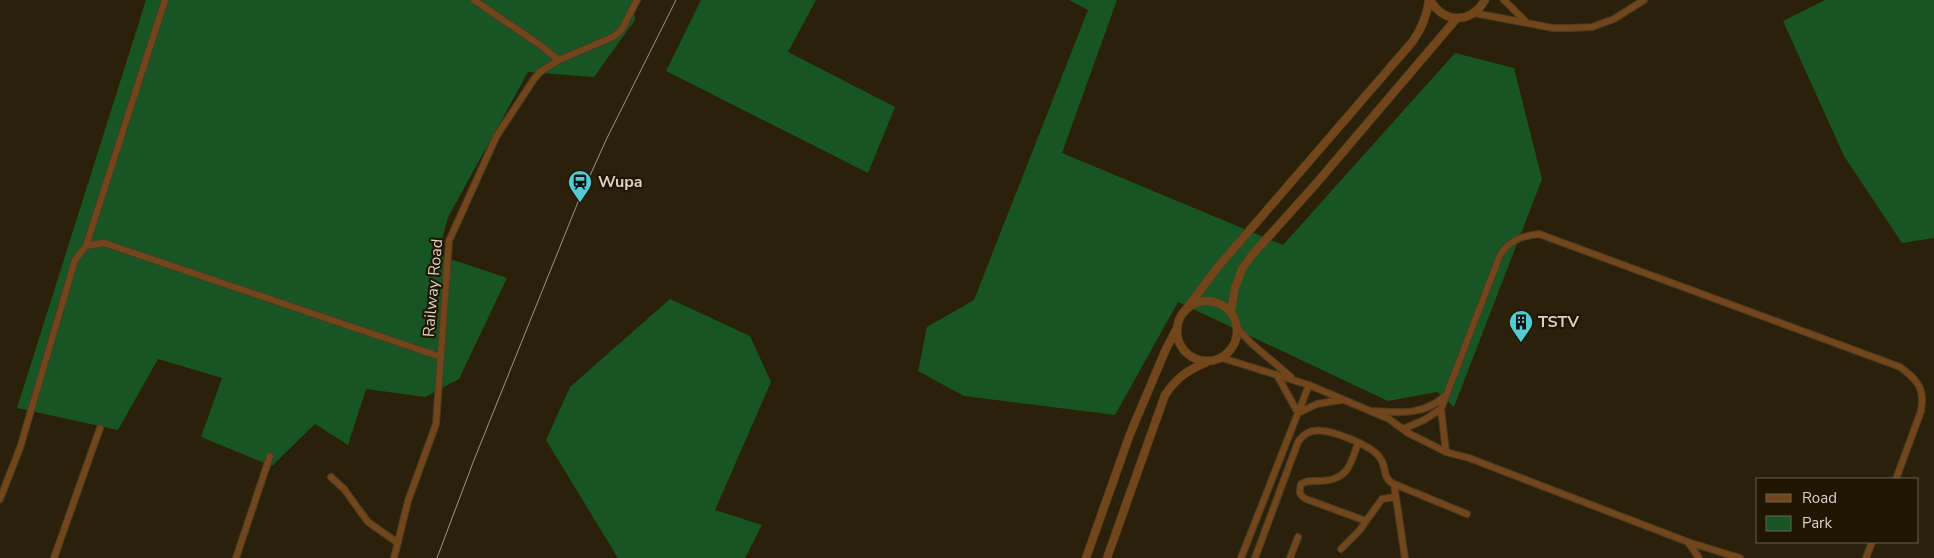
<svg xmlns="http://www.w3.org/2000/svg" width="1934" height="558" font-family="'Nunito Sans',sans-serif">
<style>
.green{fill:#185524}
.lines{fill:none;stroke-linecap:round;stroke-linejoin:round}
.minor-casing{stroke:#473c27;stroke-width:8}
.tertiary-casing{stroke:#473c27;stroke-width:9}
.minor{stroke:#72461a;stroke-width:6}
.tertiary{stroke:#72461a;stroke-width:8}
.tram{stroke:#9e9584;stroke-width:1}
.labels{text-anchor:middle;dominant-baseline:central;stroke-width:4.5;stroke-linejoin:round;paint-order:stroke}
.poi-label{font-size:16px;font-weight:bold;fill:#d9d1c4;stroke:#211602;text-anchor:start}
.street-label{font-size:16px;fill:#d9d1c4;stroke:#211602}
</style>
<rect width="100%" height="100%" fill="#2b2009"/>
<path class="green" d="M146,0H633L635,20L594,77L528,72L448,217L438,255L507,278L459,379L425,397L366,389L348,445L315,424L272,466L201,437L222,378L158,359L118,430L17,408Z
M701,0H816L788,52L895,107L868,173L666,71Z
M1069,0H1117L1062,153L1283,245L1455,53L1514,68L1542,179L1454,407L1437,392L1388,401L1178,302L1115,415L964,396L918,371L927,327L974,300L1088,10Z
M1825,0H1934V238L1902,243L1844,156L1783,21Z
M670,299L750,336L771,382L715,510L762,525L745,558H618L546,440L570,387Z"/>
<g class="lines">
<g class="minor-casing">
<path id="minor" d="M474,0L537,43L559,60
M1504,0L1526,22
M1474,13L1553,28H1570L1592,27L1614,19L1644,0
M86,246L165,0
M1237,328L1252,344L1291,377
M1222,358L1309,385L1389,419L1408,433L1446,452L1469,458L1688,542L1740,558
M1277,375L1298,413L1317,404L1341,400
M1374,411C1400,413 1425,415 1445,396
M1403,429L1424,420L1441,409
M1446,452L1441,409L1500,255C1510,240 1521,236 1539,234L1900,367C1918,380 1925,389 1921,411L1896,479
M331,477L344,489L368,522L398,543
M1394,484L1467,514
M0,499L20,448L75,260L86,246L104,243L441,357
M1366,521L1382,499L1395,497
M1688,542L1699,558
M1341,549L1360,530L1366,521L1306,499C1299,495 1299,492 1301,484C1307,480 1312,481 1320,481C1348,480 1350,466 1358,443
M54,558L100,428
M236,558L270,456
M394,558L408,501L436,424L449,241L496,137L534,79L540,72L559,60L613,37L622,29L637,0
M1241,558L1309,385
M1255,558L1298,442C1302,437 1306,432 1313,431C1328,428 1372,445 1380,458C1387,467 1382,479 1394,484L1405,558
M1290,558L1298,537
M1866,558L1872,542"/>
</g>
<g class="tertiary-casing">
<path id="tertiary" d="M1430,0C1444,24 1471,24 1485,0
M1177 331a30 30 0 1 1 60 0a30 30 0 1 1-60 0Z
M1184,312L1217,268L1413,41C1422,28 1427,16 1429,0
M1231,312L1235,288L1242,269L1252,255L1314,186L1457,18
M1086,558L1130,434L1166,349L1176,330
M1107,558L1165,395C1178,376 1187,371 1207,362"/>
</g>
<use href="#minor" class="minor"/>
<use href="#tertiary" class="tertiary"/>
<path class="tram" d="M437,558L474,460L578,202L607,138L676,0"/>
</g>
<defs>
<g id="station-pin" transform="scale(1.25)"><path d="M0 17L-7.5 6A9.5 9.5 0 1 1 7.5 6Z" fill="#51ccd2" stroke="#211602"/><path d="M-3-6H3Q5-6 5-4V2Q5 4 3 4L4.5 6H3L1.5 4h-3L-3 6H-4.5L-3 4Q-5 4-5 2V-4Q-5-6-3-6ZM-3.5-4v3h7v-3ZM-3.5 1v1.5H-2V1ZM2 1v1.5H3.5V1Z" fill="#111"/></g>
<g id="building-pin" transform="scale(1.25)"><path d="M0 17L-7.5 6A9.5 9.5 0 1 1 7.5 6Z" fill="#51ccd2" stroke="#211602"/><path d="M-4-6H4V6H1V3H-1V6H-4ZM-2.5-4.3h1.7v1.8h-1.7ZM.8-4.3h1.7v1.8H.8ZM-2.5-1h1.7V.8h-1.7ZM.8-1h1.7V.8H.8Z" fill="#111"/></g>
</defs>
<g fill-rule="evenodd">
<use href="#station-pin" x="580" y="182"/>
<use href="#building-pin" x="1521" y="322"/>
</g>
<g class="labels">
<g class="poi-label">
<text x="598" y="182">Wupa</text>
<text x="1538" y="322">TSTV</text>
</g>
<g class="street-label">
<text transform="translate(433 288) rotate(-85)">Railway Road</text>
</g>
</g>
<rect x="1756" y="478" width="162" height="65" fill="#211602" stroke="#6b6150"/>
<rect x="1766" y="494" width="25" height="8" fill="#72461a" stroke="#6b6150"/>
<text x="1802" y="503" font-size="15" fill="#d9d1c4">Road</text>
<rect x="1766" y="516" width="25" height="15" fill="#185524" stroke="#6b6150"/>
<text x="1802" y="528" font-size="15" fill="#d9d1c4">Park</text>
</svg>
